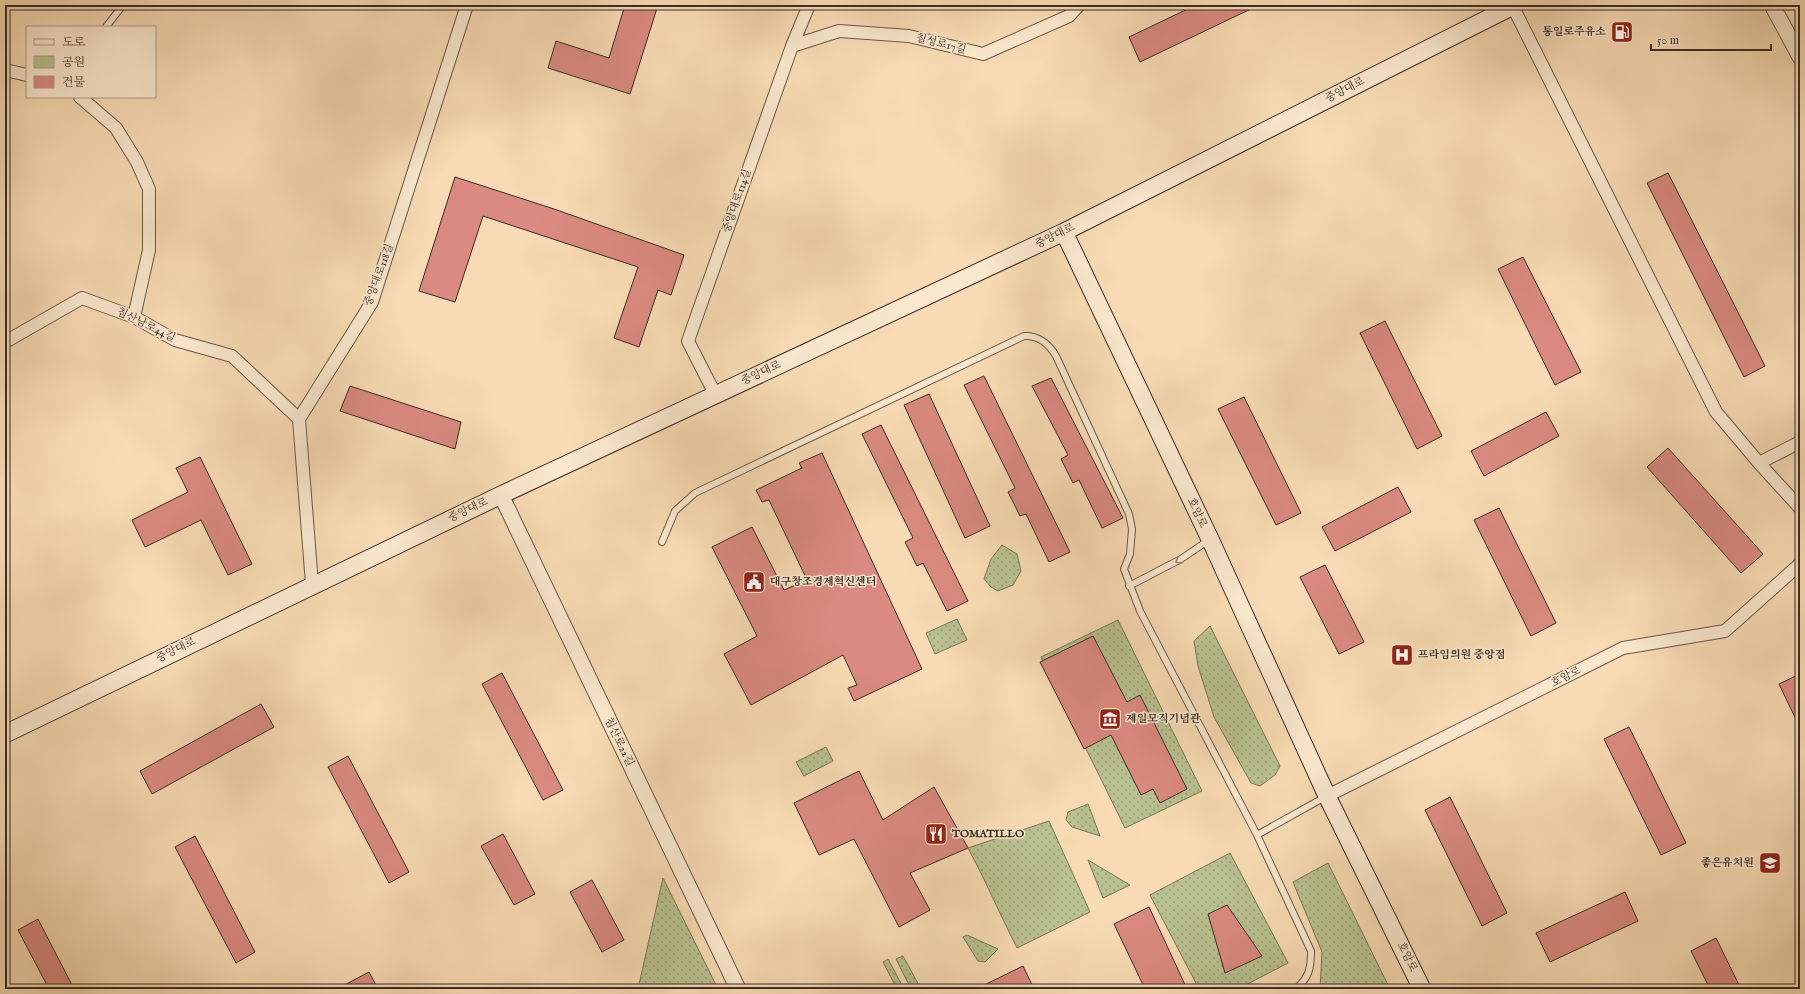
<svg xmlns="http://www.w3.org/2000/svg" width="1805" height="994" font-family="'IM FELL English','Noto Serif KR',serif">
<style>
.green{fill:url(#green-dots);stroke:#79765a}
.building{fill:#da8a80;stroke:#392c25}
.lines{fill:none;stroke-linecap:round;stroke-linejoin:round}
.service-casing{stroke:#695849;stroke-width:8}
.minor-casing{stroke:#695849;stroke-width:14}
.tertiary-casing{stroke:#695849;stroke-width:17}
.secondary-casing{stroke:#392c25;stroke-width:19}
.service{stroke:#fae8ce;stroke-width:6}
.minor{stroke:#fae8ce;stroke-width:12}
.tertiary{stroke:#fae8ce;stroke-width:15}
.secondary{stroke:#fae8ce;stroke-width:17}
.oneway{stroke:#9a8a7a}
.labels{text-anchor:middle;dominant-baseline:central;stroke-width:3;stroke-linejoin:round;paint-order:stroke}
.poi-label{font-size:11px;font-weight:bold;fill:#392c25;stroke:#fae8ce;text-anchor:start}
.street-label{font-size:11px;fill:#392c25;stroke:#fae8ce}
</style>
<defs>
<pattern id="green-dots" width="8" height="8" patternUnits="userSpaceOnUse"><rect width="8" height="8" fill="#b9c190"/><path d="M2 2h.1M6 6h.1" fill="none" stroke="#979d75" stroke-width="1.8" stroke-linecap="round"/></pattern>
</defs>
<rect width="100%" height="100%" fill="#f8dbb4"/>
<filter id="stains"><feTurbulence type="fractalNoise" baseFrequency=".005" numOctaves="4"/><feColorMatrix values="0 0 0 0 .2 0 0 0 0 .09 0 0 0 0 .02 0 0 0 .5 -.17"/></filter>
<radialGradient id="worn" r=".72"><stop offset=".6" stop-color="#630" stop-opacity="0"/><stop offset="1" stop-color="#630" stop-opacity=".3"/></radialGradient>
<path class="green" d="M1002,545L1017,554L1021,571L1013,585L998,591L991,587L984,579L991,559Z
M957,619L967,640L935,654L926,633Z
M1118,620L1202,791L1125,828L1041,657Z
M1210,626L1280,766L1275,775L1260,786L1251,783L1214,717L1198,666L1194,641Z
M826,747L833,761L804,776L796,762Z
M1088,804L1100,836L1072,827L1066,820L1068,812Z
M1049,821L1090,912L1017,948C1000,915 986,881 968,848Z
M1230,853L1288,963L1238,989H1199L1150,895Z
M1088,860L1130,885L1103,898Z
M1328,863L1390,989H1320L1322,952L1293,882Z
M663,878L718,989H638Z
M967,935L998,949L985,962L978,961L963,937Z
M903,956L921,989H911L896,959Z
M888,959L904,989H897L883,962Z"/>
<path class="building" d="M625,5H658L630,94L548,68L556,41L609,58Z
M1196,5H1259L1140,62L1129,37Z
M1668,173L1765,366L1744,377L1647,183Z
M455,177L554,209L684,255L671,295L658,290L639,347L614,338L638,267L483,216L455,302L419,291Z
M1523,257L1581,372L1555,385L1498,269Z
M1385,321L1442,436L1417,449L1360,333Z
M984,376L1070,552L1049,562L1026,514L1020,516L1008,492L1015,488L964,385Z
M1051,378L1123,518L1102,528L1079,480L1073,483L1061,459L1068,455L1032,386Z
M350,386L461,422L455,449L340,411Z
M929,394L990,526L965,538L904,405Z
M1244,397L1301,513L1276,525L1218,409Z
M1546,412L1559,436L1484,476L1471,451Z
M881,425L968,601L947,611L923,563L917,566L905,542L913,538L862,434Z
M1668,448L1763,554L1741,573L1647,467Z
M822,453L922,669L854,701L848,688L857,685L843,655L751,705L724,654L757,636L712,547L752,527L784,590L807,580L769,500L762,502L756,490L802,468L799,463Z
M200,457L252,564L228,575L201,520L145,547L132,520L188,492L176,468Z
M1398,487L1411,512L1335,551L1322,527Z
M1499,508L1556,623L1531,636L1474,520Z
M1325,565L1364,642L1339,654L1300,577Z
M1093,636L1127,702L1140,695L1187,789L1160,803L1153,789L1141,795L1111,735L1084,749L1040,662Z
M502,673L563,790L543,800L482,684Z
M1800,674V728L1779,684Z
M261,704L274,727L152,794L140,771Z
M1629,727L1686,843L1661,855L1604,739Z
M348,756L409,872L389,883L328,767Z
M859,771L883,820L934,787L968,848L910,873L930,910L899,927L854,839L819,855L794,803Z
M1450,797L1507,913L1482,926L1425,810Z
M503,834L535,894L514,905L481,846Z
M195,836L255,952L236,963L175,847Z
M592,880L624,940L602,952L570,892Z
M1625,892L1638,921L1550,962L1536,933Z
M1227,905L1262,956L1225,973L1208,914Z
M1149,907L1187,989H1145L1114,924Z
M38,919L74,989H49L18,930Z
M1716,938L1741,989H1710L1691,951Z
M1023,966L1034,989H976Z
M369,972L378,989H337Z"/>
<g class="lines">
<g class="service-casing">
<path id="service" d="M106,27L123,5
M662,542L675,511L695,493L1024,336C1038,335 1049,344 1056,356L1129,514L1132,529L1130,554L1124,569L1140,611L1257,835
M1129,586L1181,559L1209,540
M1296,989C1309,977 1311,969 1311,951L1257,835L1325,797"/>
</g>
<g class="minor-casing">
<path id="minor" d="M1512,5L1716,412L1759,463L1800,508
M792,46L839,31L909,36L983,54L1069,16L1079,5
M5,70L27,75
M80,97L116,128L137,162L149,189V250L134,317
M5,342L82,298L134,317L175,340L232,356L299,419
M715,394L688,341L792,46L809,5
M1759,463L1800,442
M312,584L299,419L372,302L467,5
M1327,796L1623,648L1725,631L1800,564"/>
</g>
<g class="tertiary-casing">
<path id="tertiary" d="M1772,5L1800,57
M501,495L738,989"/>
</g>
<g class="secondary-casing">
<path id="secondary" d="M1064,232L1210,539L1327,796L1422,989
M5,734L501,495L1064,232L1515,5"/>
</g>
<use href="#service" class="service"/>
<use href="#minor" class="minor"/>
<use href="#tertiary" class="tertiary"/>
<use href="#secondary" class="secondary"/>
</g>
<defs><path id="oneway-chevron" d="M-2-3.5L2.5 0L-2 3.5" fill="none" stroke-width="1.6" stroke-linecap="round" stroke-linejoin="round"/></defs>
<use class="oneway" href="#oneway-chevron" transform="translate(1178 561) rotate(151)"/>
<defs>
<g id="fuel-square" transform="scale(1.15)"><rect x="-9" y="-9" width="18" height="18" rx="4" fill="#8f2418" stroke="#fae8ce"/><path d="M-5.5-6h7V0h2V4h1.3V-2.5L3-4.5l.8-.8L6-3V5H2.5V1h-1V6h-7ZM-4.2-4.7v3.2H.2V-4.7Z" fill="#fff"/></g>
<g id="civic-square" transform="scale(1.15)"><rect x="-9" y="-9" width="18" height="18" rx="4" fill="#8f2418" stroke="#fae8ce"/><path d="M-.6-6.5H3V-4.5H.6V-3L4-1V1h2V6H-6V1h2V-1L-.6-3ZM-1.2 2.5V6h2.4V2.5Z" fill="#fff"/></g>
<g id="hospital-square" transform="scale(1.15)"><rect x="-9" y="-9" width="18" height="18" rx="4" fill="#8f2418" stroke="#fae8ce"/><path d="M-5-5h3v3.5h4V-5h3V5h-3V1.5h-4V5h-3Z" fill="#fff"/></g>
<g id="museum-square" transform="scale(1.15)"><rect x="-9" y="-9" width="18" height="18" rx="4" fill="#8f2418" stroke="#fae8ce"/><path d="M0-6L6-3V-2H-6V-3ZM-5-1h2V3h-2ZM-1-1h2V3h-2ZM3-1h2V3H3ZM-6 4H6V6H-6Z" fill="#fff"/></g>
<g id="restaurant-square" transform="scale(1.15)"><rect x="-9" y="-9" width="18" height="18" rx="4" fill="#8f2418" stroke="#fae8ce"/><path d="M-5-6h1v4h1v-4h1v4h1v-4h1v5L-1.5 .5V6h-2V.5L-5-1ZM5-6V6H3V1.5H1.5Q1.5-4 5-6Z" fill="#fff"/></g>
<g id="school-square" transform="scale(1.15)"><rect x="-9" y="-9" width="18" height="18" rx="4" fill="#8f2418" stroke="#fae8ce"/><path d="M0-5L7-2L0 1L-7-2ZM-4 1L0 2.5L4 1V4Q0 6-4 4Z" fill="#fff"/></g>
</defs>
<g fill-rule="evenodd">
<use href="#fuel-square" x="1622" y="32"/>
<use href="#civic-square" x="754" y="582"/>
<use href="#hospital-square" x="1402" y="655"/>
<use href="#museum-square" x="1110" y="719"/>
<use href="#restaurant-square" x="936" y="834"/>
<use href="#school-square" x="1770" y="863"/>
</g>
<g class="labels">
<g class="poi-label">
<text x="1606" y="32" text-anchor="end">통일로주유소</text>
<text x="770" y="582">대구창조경제혁신센터</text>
<text x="1418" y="655">프라임의원 중앙점</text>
<text x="1126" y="719">제일모직기념관</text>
<text x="952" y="834">TOMATILLO</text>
<text x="1754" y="863" text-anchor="end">좋은유치원</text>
</g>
<g class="street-label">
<text transform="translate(941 44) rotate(14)">칠성로17길</text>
<text transform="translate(1345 90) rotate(-27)">중앙대로</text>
<text transform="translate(737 201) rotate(-71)">중앙대로114길</text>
<text transform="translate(1055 236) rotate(-26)">중앙대로</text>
<text transform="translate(379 275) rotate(-70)">중앙대로118길</text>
<text transform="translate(146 325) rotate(26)">침산남로44길</text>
<text transform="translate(761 373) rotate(-25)">중앙대로</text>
<text transform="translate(468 510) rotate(-25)">중앙대로</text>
<text transform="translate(1197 513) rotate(65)">호암로</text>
<text transform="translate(176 650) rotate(-26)">중앙대로</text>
<text transform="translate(1566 677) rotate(-27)">호암로</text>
<text transform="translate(619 742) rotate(64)">침산로22길</text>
<text transform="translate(1407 957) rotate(64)">호암로</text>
</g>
</g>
<rect width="1805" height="994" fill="none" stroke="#f8dbb4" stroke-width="20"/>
<rect x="6" y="6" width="1793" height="982" fill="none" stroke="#392c25" stroke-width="2"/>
<rect x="10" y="10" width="1785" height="974" fill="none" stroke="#392c25"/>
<rect x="26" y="26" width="130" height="72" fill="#fae8ce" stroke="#ad9d8a"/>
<rect x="34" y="39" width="20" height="6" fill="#fae8ce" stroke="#ad9d8a"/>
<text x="62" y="46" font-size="12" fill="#392c25">도로</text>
<rect x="34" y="56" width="20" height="12" fill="#b9c190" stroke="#ad9d8a"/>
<text x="62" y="66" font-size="12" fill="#392c25">공원</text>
<rect x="34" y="76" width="20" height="12" fill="#da8a80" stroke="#ad9d8a"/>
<text x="62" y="86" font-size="12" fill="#392c25">건물</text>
<path d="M1651 44v6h120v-6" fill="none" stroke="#392c25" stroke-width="2"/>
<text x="1657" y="44" font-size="12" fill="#392c25" stroke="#fae8ce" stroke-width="3" paint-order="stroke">50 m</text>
<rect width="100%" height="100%" filter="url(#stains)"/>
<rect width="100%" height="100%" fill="url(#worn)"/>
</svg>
